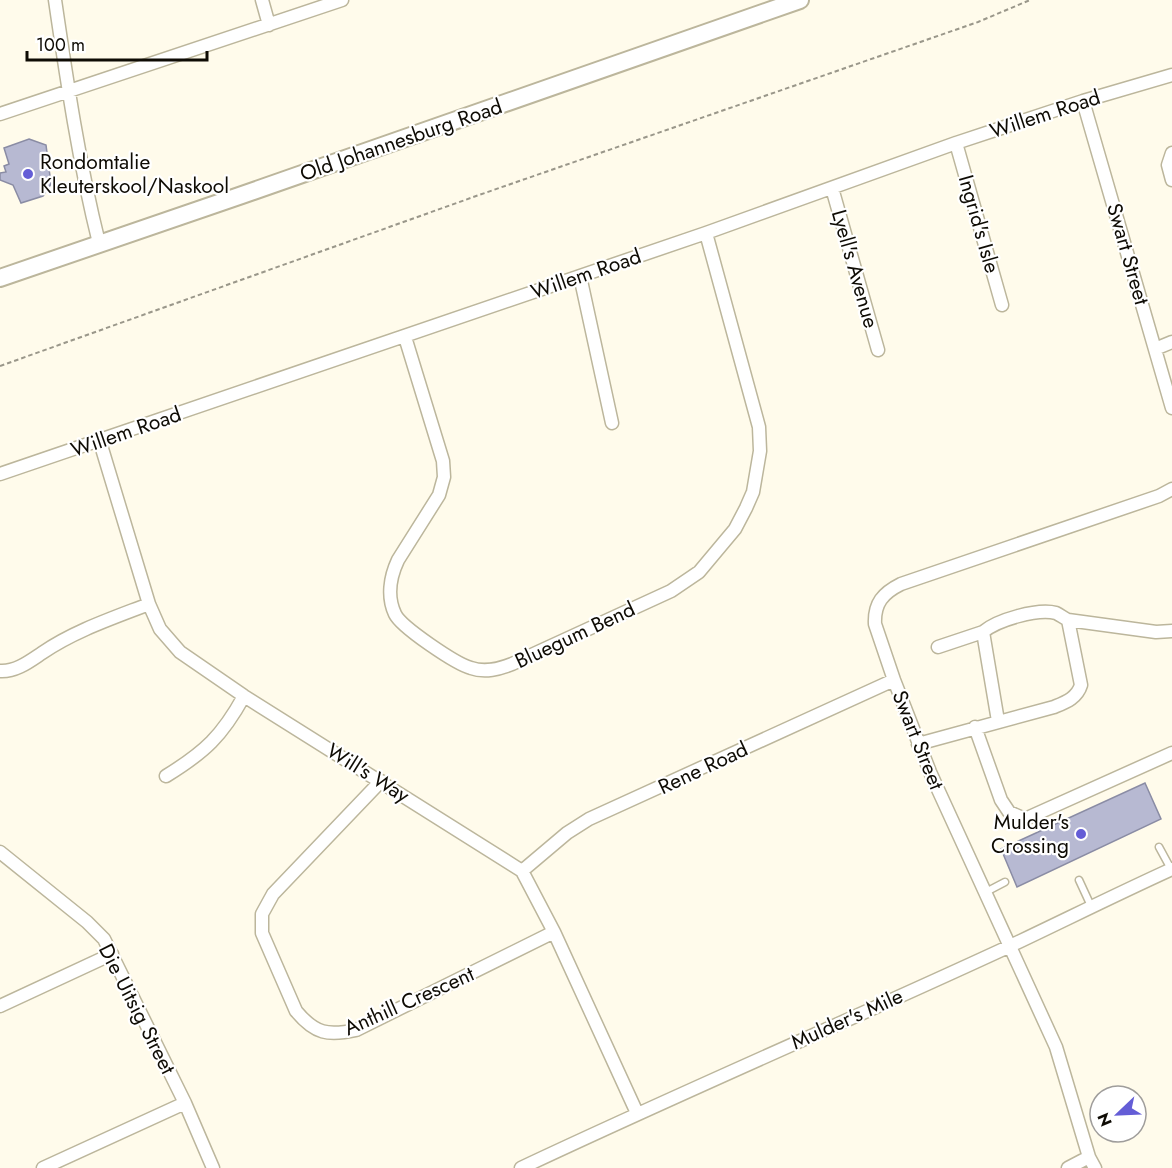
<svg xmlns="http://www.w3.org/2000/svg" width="1172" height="1168" font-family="Jost,sans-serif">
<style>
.building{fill:#b7b9d2;stroke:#8a8ca4;stroke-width:1.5}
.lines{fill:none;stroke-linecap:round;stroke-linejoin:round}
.lane-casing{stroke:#bcb69c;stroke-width:9}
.street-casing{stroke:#bcb69c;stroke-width:15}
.secondary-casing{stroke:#bcb69c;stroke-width:20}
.path{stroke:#9a978a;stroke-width:2;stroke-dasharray:4.5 3;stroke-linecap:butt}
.lane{stroke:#fff;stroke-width:6}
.street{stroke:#fff;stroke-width:12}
.secondary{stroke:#fff;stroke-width:16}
.poi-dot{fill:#645dd6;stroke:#fff;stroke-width:2}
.labels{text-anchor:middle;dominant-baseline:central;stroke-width:4.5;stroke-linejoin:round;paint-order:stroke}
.street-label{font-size:21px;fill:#0e0b04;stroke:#fff}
.poi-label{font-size:21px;fill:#0e0b04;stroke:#fff;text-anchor:start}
</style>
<rect width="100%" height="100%" fill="#fffbeb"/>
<path class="building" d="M29,139L46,145L51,184L43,196L21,203L13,185L0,180V173L6,172L4,166L9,164L4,148Z
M1145,783L1161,819L1017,887L1001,849Z"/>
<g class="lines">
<g class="lane-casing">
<path id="lane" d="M1159,847L1171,869
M1079,880L1091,906
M984,893L1005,882"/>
</g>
<g class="street-casing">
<path id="street" d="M55,0C67,82 79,163 99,243
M262,0L269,25
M1083,101L1172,408
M0,114L342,0
M956,143L1002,305
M1172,153L1168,165L1172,180
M832,188L878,350
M580,276L612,423
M405,337L443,461L444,477L439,495L398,560C390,577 387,597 395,614C401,627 456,664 471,668C485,673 499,669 512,664L671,591L699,572L735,529L746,508L753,492L760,451L759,427L706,233
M1155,349L1172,342
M100,442L149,604L160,629L180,652L244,696L522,871L554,932L637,1113
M0,474L706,233L956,143L1083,101L1172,75
M938,647L983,632
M0,671C16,672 30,661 42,653C74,631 113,618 149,604
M998,721L983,632C997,620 1038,608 1056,613C1060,615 1064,618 1068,620L1156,632L1172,631
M975,727L1001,800L1009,812L1025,819L1172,753
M918,744L1054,707C1066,702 1077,698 1081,685L1068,620
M166,776C205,752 222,736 244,696
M381,781L273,894L262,914V933L296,1011C315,1034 328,1036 356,1030L554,932
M0,852L87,922L104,939L185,1103L213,1168
M522,871L567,833L589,819L894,680
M0,1006L112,954
M43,1168L185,1103
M521,1168C682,1092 846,1022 1008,947C1063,921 1117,894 1172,869
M1068,1168L1089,1157
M1095,1168L1089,1157L1056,1047L930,772L894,680L875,624C874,603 883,593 901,584L1159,496L1172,489"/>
</g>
<g class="secondary-casing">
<path id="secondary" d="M0,278L242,195L800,0"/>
</g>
<path class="path" d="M0,366L479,195L978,22L1030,0"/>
<use href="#lane" class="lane"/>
<use href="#street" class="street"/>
<use href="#secondary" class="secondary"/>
</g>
<g class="poi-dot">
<circle cx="28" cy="174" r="6"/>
<circle cx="1081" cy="834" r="6"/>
</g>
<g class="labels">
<g class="street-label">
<text transform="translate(1045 114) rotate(-18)">Willem Road</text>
<text transform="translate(401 140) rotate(-19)">Old Johannesburg Road</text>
<text transform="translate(979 224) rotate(74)">Ingrid's Isle</text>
<text transform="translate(1128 254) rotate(74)">Swart Street</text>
<text transform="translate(855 269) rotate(74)">Lyell's Avenue</text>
<text transform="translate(586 274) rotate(-19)">Willem Road</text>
<text transform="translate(126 432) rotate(-19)">Willem Road</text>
<text transform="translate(575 635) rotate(-25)">Bluegum Bend</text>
<text transform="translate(918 740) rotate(68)">Swart Street</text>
<text transform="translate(703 768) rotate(-25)">Rene Road</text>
<text transform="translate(368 773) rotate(32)">Will's Way</text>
<text transform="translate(409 1001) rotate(-24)">Anthill Crescent</text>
<text transform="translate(137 1009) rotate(63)">Die Uitsig Street</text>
<text transform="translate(847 1019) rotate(-24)">Mulder's Mile</text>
</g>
<g class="poi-label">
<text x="40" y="162">Rondomtalie<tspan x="40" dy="24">Kleuterskool/Naskool</tspan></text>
<text x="1069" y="822" text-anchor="end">Mulder's<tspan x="1069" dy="24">Crossing</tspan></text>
</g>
</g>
<g transform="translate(1118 1114) rotate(247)"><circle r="28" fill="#ffffff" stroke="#9f9d9b" stroke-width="1.5"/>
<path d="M0-4.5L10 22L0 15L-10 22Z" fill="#645dd6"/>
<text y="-9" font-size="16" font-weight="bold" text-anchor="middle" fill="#0e0b04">N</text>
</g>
<path d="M27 51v9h180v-9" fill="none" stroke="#0e0b04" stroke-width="3"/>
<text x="36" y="51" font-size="18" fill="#0e0b04" stroke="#ffffff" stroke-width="4.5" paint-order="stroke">100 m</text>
</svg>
